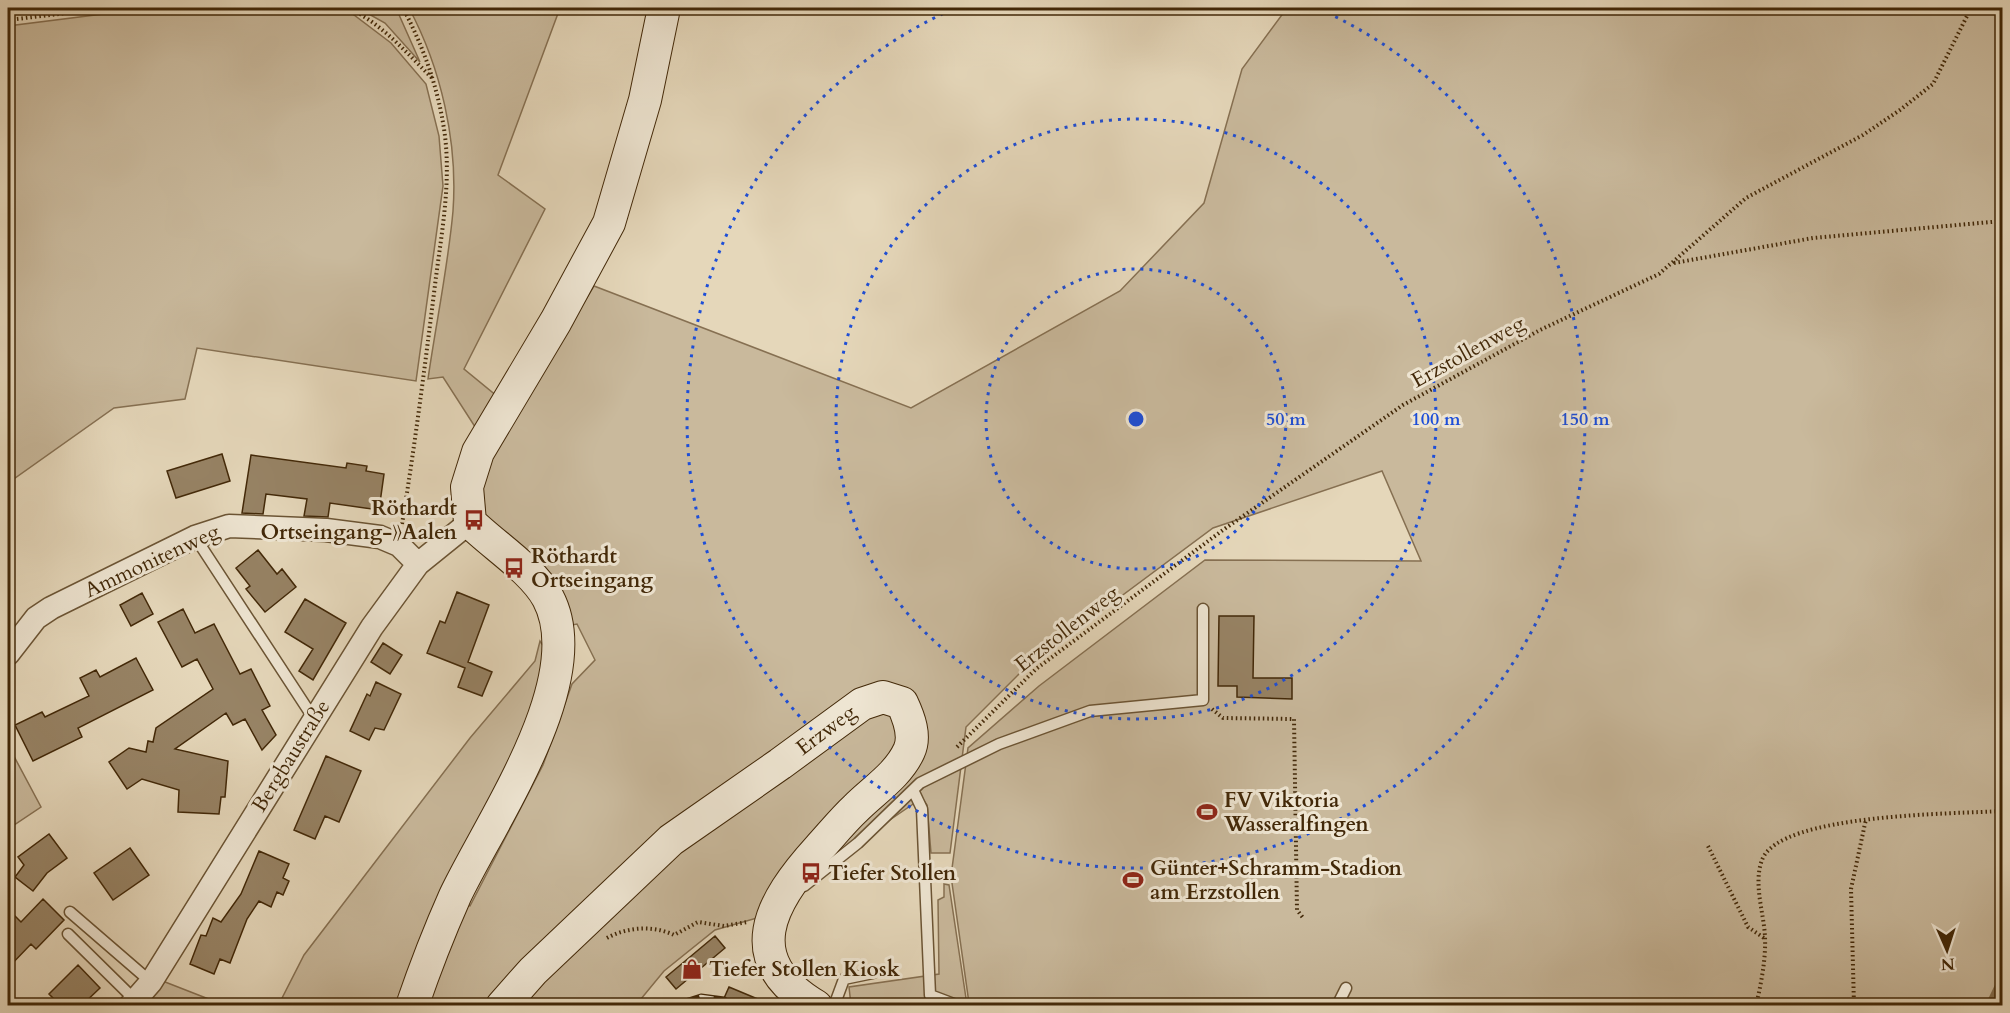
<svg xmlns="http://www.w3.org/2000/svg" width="2010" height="1013" font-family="Cardo,serif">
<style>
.green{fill:#c9b99c;stroke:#867052;stroke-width:1.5}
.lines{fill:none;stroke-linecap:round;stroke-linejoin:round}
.stream{stroke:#836e4e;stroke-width:6}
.building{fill:#978365;stroke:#422808;stroke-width:1.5}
.lane-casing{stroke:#6b5434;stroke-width:13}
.street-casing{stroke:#6b5434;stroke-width:25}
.secondary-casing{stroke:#422808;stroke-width:34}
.path{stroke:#422808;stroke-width:4;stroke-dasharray:1.5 3;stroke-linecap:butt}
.lane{stroke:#eee5d2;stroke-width:10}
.street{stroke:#eee5d2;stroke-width:22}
.secondary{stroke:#eee5d2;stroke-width:32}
.rail-casing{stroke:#422808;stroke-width:7}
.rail{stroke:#eee5d2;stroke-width:4.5;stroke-dasharray:14;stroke-linecap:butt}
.ring{fill:none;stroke:#1d4ed8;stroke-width:3;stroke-dasharray:3 6}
.labels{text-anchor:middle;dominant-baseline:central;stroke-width:6;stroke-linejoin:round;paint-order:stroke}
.street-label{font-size:21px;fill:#422808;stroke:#eee5d2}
.poi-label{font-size:21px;font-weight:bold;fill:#422808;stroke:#eee5d2;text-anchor:start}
.centre{fill:#1d4ed8;stroke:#eee5d2;stroke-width:3}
.ring-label{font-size:18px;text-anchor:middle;font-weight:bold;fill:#1d4ed8;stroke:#eee5d2;stroke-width:6;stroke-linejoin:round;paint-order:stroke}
</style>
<rect width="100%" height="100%" fill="#e5d7ba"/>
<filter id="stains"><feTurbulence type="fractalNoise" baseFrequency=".00333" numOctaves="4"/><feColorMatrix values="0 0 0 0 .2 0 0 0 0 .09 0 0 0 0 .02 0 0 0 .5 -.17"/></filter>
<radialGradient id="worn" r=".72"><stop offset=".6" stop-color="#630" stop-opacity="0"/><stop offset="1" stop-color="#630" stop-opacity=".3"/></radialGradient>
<path class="green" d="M151,8H336L350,12L391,43L426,84L439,136L443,186L416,381L197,348L185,399L114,408L8,483V26Z
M358,8H396L420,62L385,23Z
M409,8H560L498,175L545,209L464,369L498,397L479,433L443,377L428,379C436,323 448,267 453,211C458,142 441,68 409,8Z
M1287,8H2002V1005H1451L1454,1002L969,1003L951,876L968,748L1039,686L1205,560L1421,561L1382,471L1213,528L1026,667L966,727L950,853H931L927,805L922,798L821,867L764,916L715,930L664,971L636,1005L278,1006L304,955L470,738L535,661L540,641L549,655L538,700L444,900L470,906L543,765L572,684L595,660L577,624L567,626L486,521L481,470L594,286L911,408L1120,291L1204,203L1242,69Z
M8,745L41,807L8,829Z
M944,884L949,885L967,1005H851L849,987L939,974L938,900L944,897Z
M160,980L224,1005L142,1006Z"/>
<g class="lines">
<path class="stream" d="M1988,1006L2002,977"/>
</g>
<path class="building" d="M222,454L230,481L176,498L167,471Z
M251,455L346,468L347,463L367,466L366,471L384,474L379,510L330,503L328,517L304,516L307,499L266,494L263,514L242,513Z
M258,550L277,574L282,569L296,587L265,612L246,589L250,586L236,568Z
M457,592L489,605L468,662L492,672L482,696L458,687L465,668L427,653L440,621L445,623Z
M142,593L153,614L131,626L120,605Z
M305,599L346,623L313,680L299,671L313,649L285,632Z
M183,609L195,633L214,624L240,674L251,669L270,706L262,710L276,735L262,750L245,719L233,725L226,713L175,749L228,761L225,797H221L219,814L178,812L179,790L142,779L127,789L109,762L129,748L146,752L148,741L153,742L156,728L213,689L197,659L182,667L158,622Z
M1219,616H1254L1253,678H1292V699L1237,697V686H1218Z
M383,643L402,655L390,674L371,662Z
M136,658L153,690L78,728L82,737L33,761L15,725L42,712L45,717L89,696L80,678L96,670L100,677Z
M376,682L401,694L384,730L375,728L369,740L350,731L367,694L370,696Z
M326,756L361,771L339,822L325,816L315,839L294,830Z
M49,834L67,858L47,873L33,891L15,877L24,865L18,857Z
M130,848L149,875L113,900L94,873Z
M259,851L289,864L283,878L289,881L283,895L277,892L271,907L259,901L247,919L230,963L220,959L214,974L190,964L201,935L206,936L213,918L221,922L241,894Z
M43,899L64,920L36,949L31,944L8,968V909L21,922Z
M715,936L725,948L676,989L666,977Z
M78,965L100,988L82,1005H60L49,994Z
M729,987L772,1005H721Z"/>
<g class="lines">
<g class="lane-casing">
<path id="lane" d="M195,537L314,719
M913,790L922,809L930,995L959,1006
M804,886L858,843L920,783L999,744L1090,711L1203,700V609
M70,912L151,982
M68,934L135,1000
M834,1006L844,979L873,973
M1337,1006L1346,988"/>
</g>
<g class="street-casing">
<path id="street" d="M8,654L36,618L51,608L195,537L229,526L326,530L380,537L399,545L418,564
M130,1006L151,982L372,627L418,564L470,522"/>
</g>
<g class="secondary-casing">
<path id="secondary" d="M412,1006C425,968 439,932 455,896C490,822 591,679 548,598C532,569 493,545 470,522L467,487L478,452L556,321L609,223L645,100L664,8
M502,1006L533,971L671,840L780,764L862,704L883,697L902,703C909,718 916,736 909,751C898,775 874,790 856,808C843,820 831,835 819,848C770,902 737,959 816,1006"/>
</g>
<path class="path" d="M348,8C380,22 407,53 432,78
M8,20L109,8
M1674,263L1813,238L2002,221
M402,524C415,445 425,365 435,285C441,236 451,186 445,136C439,90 424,48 403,8
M1212,709L1223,718L1294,719L1297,910L1304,919
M957,747L1036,669L1223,530L1403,405L1540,330L1659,274L1746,198L1863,135L1900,110L1933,84L1971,8
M1708,846L1748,927L1764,938
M607,938C627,927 653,925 674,935L698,922L724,926L747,922
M1756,1006C1761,984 1766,959 1765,937C1764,913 1753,884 1762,860C1779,813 1957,814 2002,811
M1854,1006L1851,889L1866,819"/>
<use href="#lane" class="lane"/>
<use href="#street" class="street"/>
<use href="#secondary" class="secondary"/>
<g class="rail-casing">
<path id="rail" d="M673,1006L701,997L724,1000"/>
</g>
<use href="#rail" class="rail"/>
</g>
<g class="ring">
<circle cx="1136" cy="419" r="150"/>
<circle cx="1136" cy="419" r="300"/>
<path d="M1319 9A449 449 0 1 1 953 9"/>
</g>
<defs>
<g id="bus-bare" transform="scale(1.62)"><path d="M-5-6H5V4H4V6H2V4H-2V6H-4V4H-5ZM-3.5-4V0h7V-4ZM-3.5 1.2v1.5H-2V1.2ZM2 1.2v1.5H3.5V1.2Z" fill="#8f2418" stroke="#eee5d2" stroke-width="2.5" paint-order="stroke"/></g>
<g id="stadium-bare" transform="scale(1.62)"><path d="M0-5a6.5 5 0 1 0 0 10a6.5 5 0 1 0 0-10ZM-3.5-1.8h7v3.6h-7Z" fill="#8f2418" stroke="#eee5d2" stroke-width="2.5" paint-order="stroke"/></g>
<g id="shop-bare" transform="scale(1.62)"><path d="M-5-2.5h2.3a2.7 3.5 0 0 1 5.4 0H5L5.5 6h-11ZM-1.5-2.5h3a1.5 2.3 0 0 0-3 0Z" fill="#8f2418" stroke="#eee5d2" stroke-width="2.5" paint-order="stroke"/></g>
</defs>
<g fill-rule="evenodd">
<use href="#bus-bare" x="474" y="520"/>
<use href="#bus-bare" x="514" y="568"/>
<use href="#stadium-bare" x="1207" y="812"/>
<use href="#bus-bare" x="811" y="873"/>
<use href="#stadium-bare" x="1133" y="880"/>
<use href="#shop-bare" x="692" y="969"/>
</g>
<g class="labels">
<g class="street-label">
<text transform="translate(1468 352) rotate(-29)">Erzstollenweg</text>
<text transform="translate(152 561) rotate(-25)">Ammonitenweg</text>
<text transform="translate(1067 629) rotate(-38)">Erzstollenweg</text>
<text transform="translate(826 730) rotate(-37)">Erzweg</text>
<text transform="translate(291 756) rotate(-58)">Bergbaustraße</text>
</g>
<g class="poi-label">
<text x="457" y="508" text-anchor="end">Röthardt<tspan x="457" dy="24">Ortseingang-》Aalen</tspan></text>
<text x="531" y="556">Röthardt<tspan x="531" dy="24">Ortseingang</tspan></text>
<text x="1224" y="800">FV Viktoria<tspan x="1224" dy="24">Wasseralfingen</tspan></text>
<text x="1150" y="868">Günter+Schramm-Stadion<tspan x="1150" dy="24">am Erzstollen</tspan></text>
<text x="828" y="873">Tiefer Stollen</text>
<text x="709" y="969">Tiefer Stollen Kiosk</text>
</g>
</g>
<circle cx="1136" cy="419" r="9" class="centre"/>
<g class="ring-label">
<text x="1286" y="425">50 m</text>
<text x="1436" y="425">100 m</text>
<text x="1585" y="425">150 m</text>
</g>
<rect width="2010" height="1013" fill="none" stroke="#e5d7ba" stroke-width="30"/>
<rect x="9" y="9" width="1992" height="995" fill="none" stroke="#422808" stroke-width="3"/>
<rect x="15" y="15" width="1980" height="983" fill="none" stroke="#422808" stroke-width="1.5"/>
<g transform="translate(1947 950) rotate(177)" stroke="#eee5d2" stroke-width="4.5" paint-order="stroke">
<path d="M0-4.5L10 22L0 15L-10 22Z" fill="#422808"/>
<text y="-9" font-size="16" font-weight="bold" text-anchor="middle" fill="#422808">N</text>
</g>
<rect width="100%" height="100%" filter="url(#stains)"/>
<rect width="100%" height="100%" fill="url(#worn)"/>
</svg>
